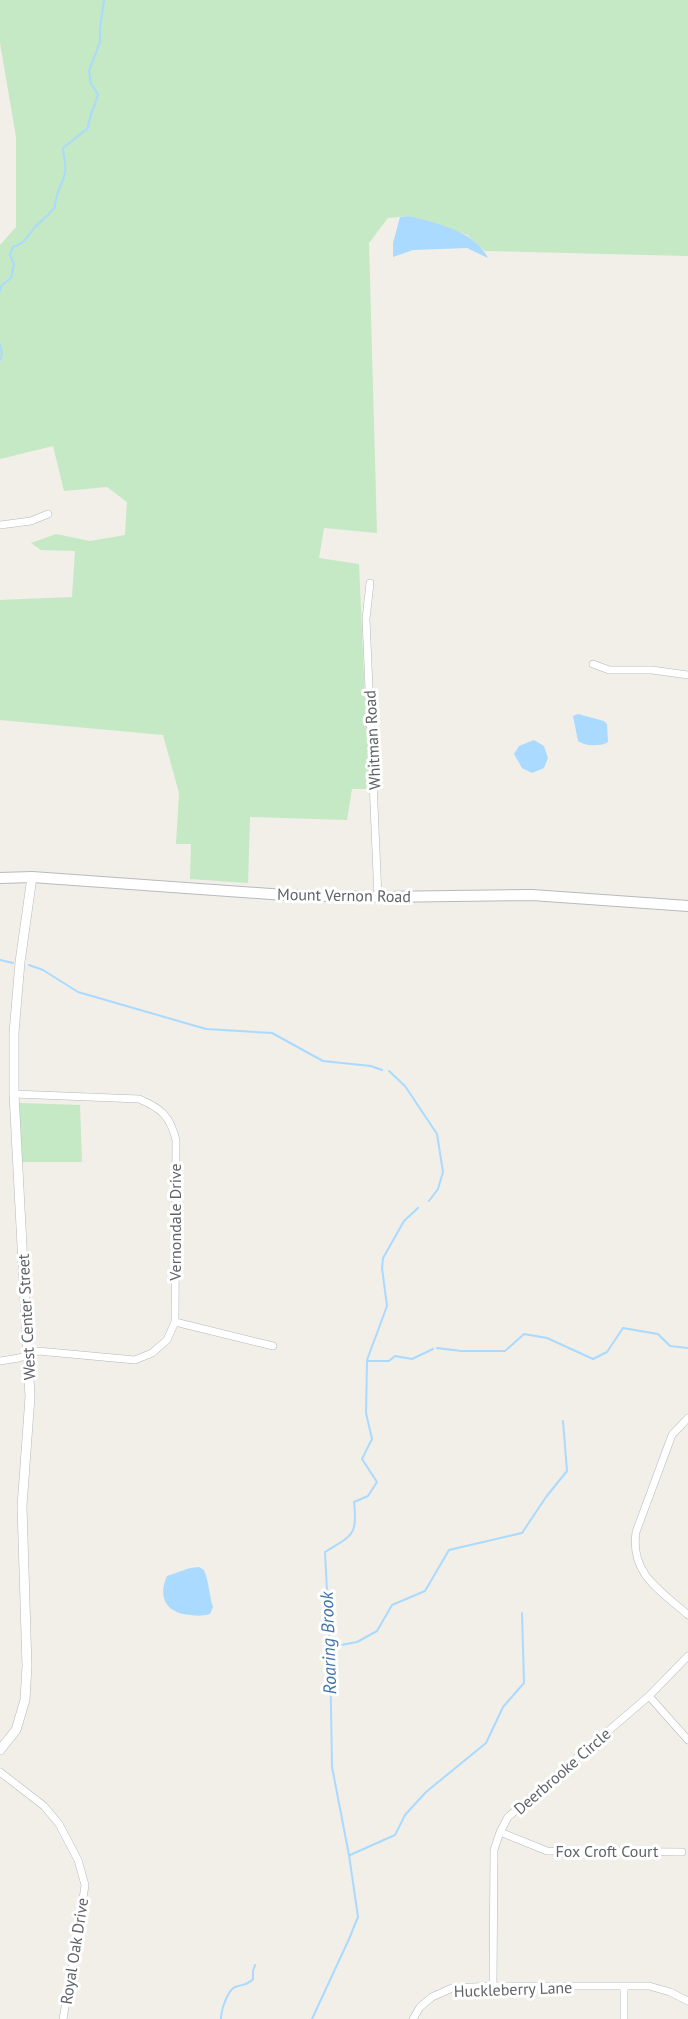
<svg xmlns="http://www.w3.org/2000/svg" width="688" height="2019" font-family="'PT Sans',sans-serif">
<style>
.green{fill:#c5e8c5}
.water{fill:#aadaff}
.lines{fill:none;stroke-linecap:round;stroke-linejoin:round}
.stream{stroke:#aadaff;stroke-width:2}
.minor-casing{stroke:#b5b8bc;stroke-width:8}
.tertiary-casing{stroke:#b5b8bc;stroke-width:10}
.secondary-casing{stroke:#b6babf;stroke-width:12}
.minor{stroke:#fff;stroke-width:7}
.tertiary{stroke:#fff;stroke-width:9}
.secondary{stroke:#fff;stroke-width:10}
.labels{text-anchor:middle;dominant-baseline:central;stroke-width:6;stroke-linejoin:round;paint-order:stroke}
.street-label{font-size:16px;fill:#5f6368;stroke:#fff}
.water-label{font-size:18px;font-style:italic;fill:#4174aa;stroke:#fff}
</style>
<rect width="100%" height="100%" fill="#f1efe8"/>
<path class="green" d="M0,0H688V256L485,251L467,235L425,221L409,216L388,218L369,243L377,533L324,528L319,558L359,564L369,789H352L347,820L250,817L248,883L190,879L191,844H176L179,793L163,735L0,720V600L72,597L75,551L41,550L31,543L56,534L90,541L125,535L127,502L107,487L64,491L53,446L0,459V245L16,227V137L0,43Z
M19,1103L80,1105L82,1162H22Z"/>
<path class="water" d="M409,216C436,223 475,231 488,258L467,248L413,250L393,257V243L400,217Z
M578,714L604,721L607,724L608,742C601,747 584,746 578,741L573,716Z
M534,740L544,746L548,758L544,768L532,773L522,768L514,754L519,746Z
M199,1567L204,1570C209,1582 209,1594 213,1607L210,1614C203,1616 197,1616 191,1615C167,1614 157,1598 167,1576L190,1568Z"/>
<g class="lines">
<path class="stream" d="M0,291L2,285L11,278L14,264L10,255L13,247C25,243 27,237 34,228C41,221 49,215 55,207C55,194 62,185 65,173C67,165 63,156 63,148L88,128C89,115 95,107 98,94L91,84L89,71L100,42V28L104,0
M0,345L2,354L0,360
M0,960L13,963
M29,965L43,970L78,992L206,1029L272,1033L323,1061L371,1066L382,1070
M389,1071L405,1086L437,1134L443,1172L438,1189L429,1201
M437,1348L461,1351H505L524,1334L547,1338L593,1359L607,1352L623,1328L658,1334L670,1346L688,1348
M367,1360L387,1306L382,1268L383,1258L404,1221L418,1208
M330,1647L357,1642L377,1631L392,1605L425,1591L449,1550L522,1533L546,1497L567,1471L563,1421
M350,1855L395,1835L405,1815L426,1792L486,1743L503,1707L524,1683L522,1613
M221,2019C221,2011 227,1991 235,1987C242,1984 247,1986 253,1979V1971L255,1965
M312,2019L349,1939L358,1917L349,1855L332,1767L330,1650L325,1552C352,1535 358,1536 354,1502L368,1496L377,1482L362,1459L372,1439L366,1413L367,1361H389L395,1356L412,1359L433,1349"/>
<g class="minor-casing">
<path id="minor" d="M0,525L31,521L48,514
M370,583L366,619L378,897
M593,664L609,670H652L688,675
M175,1322L273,1346
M0,1361L19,1358L38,1351L135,1360L152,1353L167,1340L175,1322L176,1140C170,1116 161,1108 139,1099L14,1094
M688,1418L672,1435L636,1532C630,1574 660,1590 688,1615
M649,1696L688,1740
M0,1772L44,1806L59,1824L78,1860L85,1885L77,1940L63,2019
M500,1832L547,1851L682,1852
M493,1986L494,1850L500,1832L508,1817L649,1696L688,1656
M413,2019L420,2007L432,1997L452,1988L493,1986H649L670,1992L688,2001
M624,2019V1986"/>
</g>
<g class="tertiary-casing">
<path id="tertiary" d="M0,1750L16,1730L25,1700L27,1666L22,1506L30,1397L14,1094V1033L20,962L32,877"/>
</g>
<g class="secondary-casing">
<path id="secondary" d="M0,878L32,877L284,895L378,897L532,895L688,906"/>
</g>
<use href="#minor" class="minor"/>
<use href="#tertiary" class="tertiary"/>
<use href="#secondary" class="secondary"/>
</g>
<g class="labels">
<g class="street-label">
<text transform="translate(372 740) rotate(-93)">Whitman Road</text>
<text transform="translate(344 895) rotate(1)">Mount Vernon Road</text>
<text transform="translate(175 1222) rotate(-90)">Vernondale Drive</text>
<text transform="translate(26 1317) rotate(-93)">West Center Street</text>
<text transform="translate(562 1771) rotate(-41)">Deerbrooke Circle</text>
<text x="607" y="1851">Fox Croft Court</text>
<text transform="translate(74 1951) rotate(-81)">Royal Oak Drive</text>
<text transform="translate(513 1989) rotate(-2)">Huckleberry Lane</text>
</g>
<g class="water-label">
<text transform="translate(328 1643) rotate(-92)">Roaring Brook</text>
</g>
</g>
</svg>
